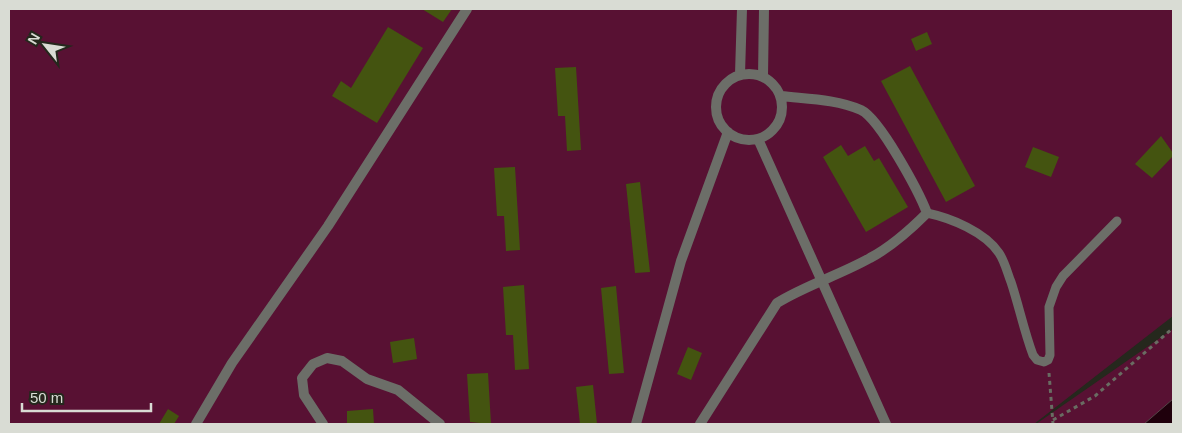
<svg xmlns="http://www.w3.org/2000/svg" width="1182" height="433" font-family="Helvetica,sans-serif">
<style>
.green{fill:#581133}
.water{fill:#1f000c;stroke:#574248}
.building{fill:#445410}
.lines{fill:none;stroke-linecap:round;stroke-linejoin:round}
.path{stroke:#696c62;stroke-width:3;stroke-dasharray:4 4;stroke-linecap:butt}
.lane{stroke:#6c6e68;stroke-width:9}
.street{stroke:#6c6e68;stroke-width:10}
</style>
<rect width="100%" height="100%" fill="#25281d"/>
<path class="green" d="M9,9H1173V316L1034,424H9Z
M1173,329V399L1144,424H1036Z"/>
<path class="water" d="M1173,399V424H1144Z"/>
<path class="building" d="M422,9H452L443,22Z
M388,27L423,48L377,123L332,96L341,81L351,88Z
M927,32L932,44L916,51L911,39Z
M910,66L975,186L946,202L881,81Z
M576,67L581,150L567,151L565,116H558L555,68Z
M1161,136L1173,153V156L1152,178L1135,164Z
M841,145L848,156L865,146L874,161L879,158L908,207L866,232L823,157Z
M1033,147L1059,157L1051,177L1025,167Z
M515,167L520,250L506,251L504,216H497L494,168Z
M640,182L650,272L635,273L626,184Z
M524,285L529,369L515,370L513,335H506L503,287Z
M616,286L624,373L609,374L601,288Z
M414,338L417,359L393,363L390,342Z
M688,347L702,353L691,380L677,374Z
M488,373L491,424L470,422L467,374Z
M593,385L597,424H580L576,387Z
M168,409L179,416L174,424H159Z
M373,409L374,424H347V411Z"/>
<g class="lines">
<path class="path" d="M1049,373L1053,424
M1053,420L1095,396L1173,328"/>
<path class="lane" d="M927,213C951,218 985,232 999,253C1005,262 1007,272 1011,282C1019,306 1024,331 1033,355L1037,360L1044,362L1048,360L1050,355L1049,307L1056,287L1063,276L1117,221"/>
<path class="street" d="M740,74L742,9
M716 107a33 33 0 1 1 66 0a33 33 0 1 1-66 0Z
M763,76L764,9
M758,139L886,424
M196,424L232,363L328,226L467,9
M323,424L304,395L302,378L313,364L327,358L342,361L367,379L398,390L440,424
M636,424L681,261L728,132
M700,424L777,303C806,285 840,275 870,258C891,247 910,230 927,213C919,192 880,119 861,110C836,99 807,99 781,96"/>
</g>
<rect width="1182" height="433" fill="none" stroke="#d9dcd4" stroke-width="20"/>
<g transform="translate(45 45) rotate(300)" stroke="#25281d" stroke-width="4" paint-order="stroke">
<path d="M0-4L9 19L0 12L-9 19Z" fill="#d9dcd4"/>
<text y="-8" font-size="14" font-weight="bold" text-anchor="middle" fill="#d9dcd4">N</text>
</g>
<path d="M22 403v8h129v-8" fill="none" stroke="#d9dcd4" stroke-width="2.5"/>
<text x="30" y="403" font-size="15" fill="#d9dcd4" stroke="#25281d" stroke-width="4" paint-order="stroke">50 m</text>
</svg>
